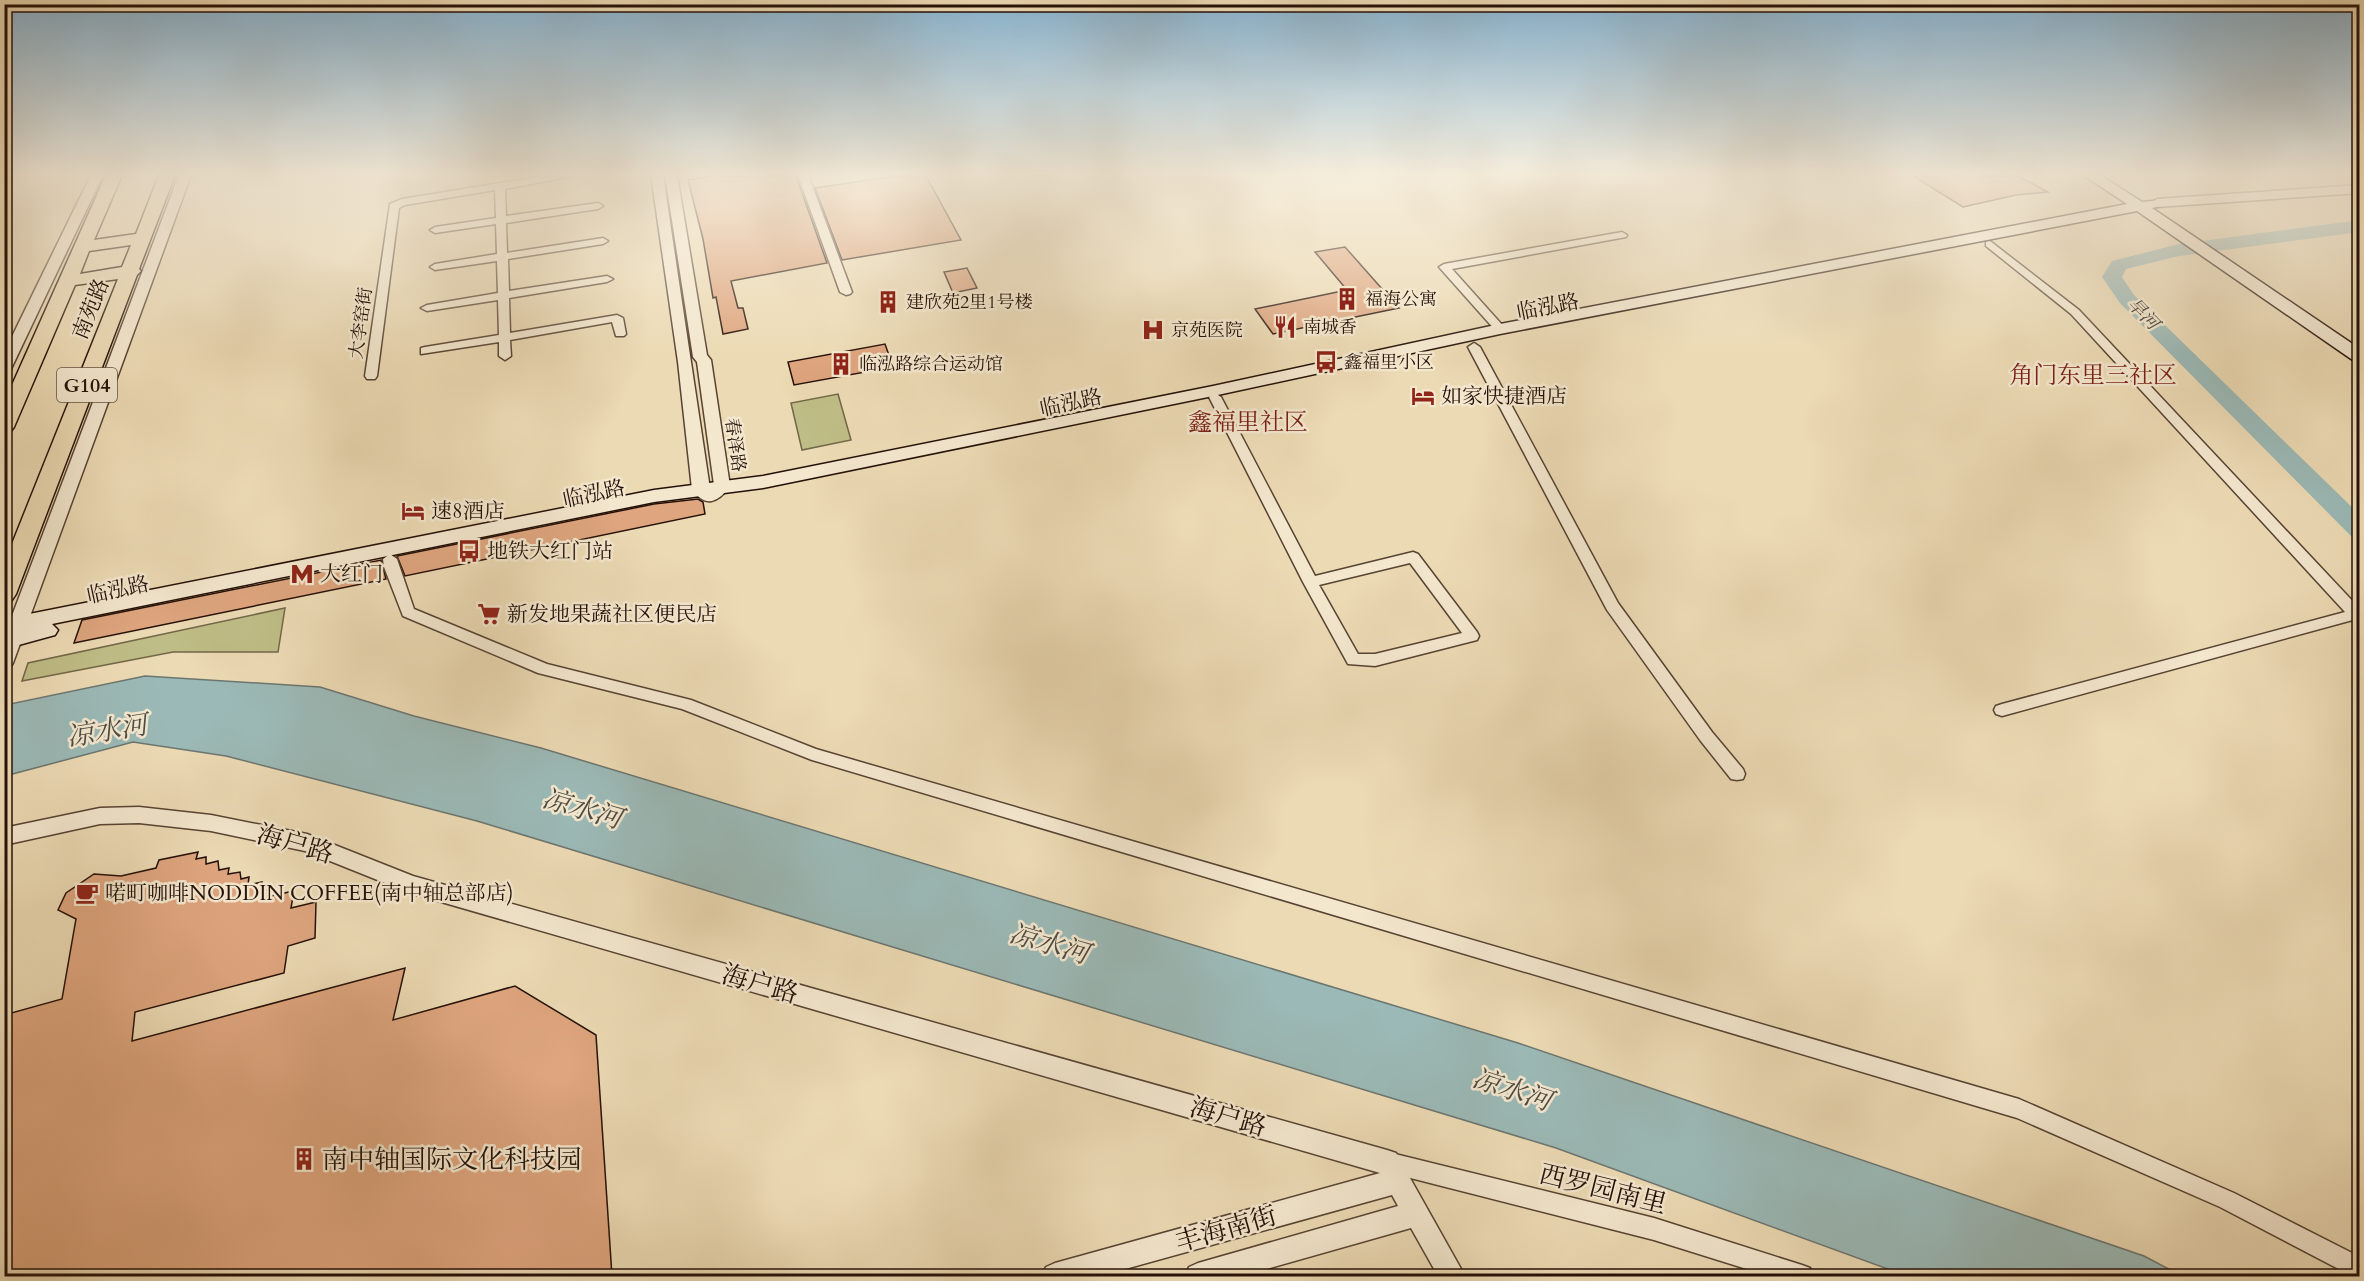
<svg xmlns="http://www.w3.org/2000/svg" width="2364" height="1281" font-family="Cardo,'Noto Serif SC',serif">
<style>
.green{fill:#bfbd87;stroke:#726748;stroke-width:1.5}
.water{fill:#9bb9b6;stroke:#6c7670;stroke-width:1.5}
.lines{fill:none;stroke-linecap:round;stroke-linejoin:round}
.river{fill:#9bb9b6;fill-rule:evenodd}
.building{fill:#dea57e;stroke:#251108;stroke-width:1.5}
.minor-casing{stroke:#574333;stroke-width:3}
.tertiary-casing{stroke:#574333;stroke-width:3}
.secondary-casing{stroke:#251108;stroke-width:3}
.trunk-casing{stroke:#251108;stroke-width:3}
.minor{fill:#f3e7ce;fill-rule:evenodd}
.tertiary{fill:#f3e7ce;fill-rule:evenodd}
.secondary{fill:#f3e7ce;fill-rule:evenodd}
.trunk{fill:#ecdab4;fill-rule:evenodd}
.labels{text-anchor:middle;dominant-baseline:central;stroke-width:5;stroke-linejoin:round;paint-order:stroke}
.far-poi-label{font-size:18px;fill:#251108;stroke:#f3e7ce;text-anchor:start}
.far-water-label{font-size:18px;font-style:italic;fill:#4e4c45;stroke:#f3e7ce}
.far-street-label{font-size:18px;fill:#251108;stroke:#f3e7ce}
.shield{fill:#f3e7ce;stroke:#635143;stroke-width:1.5}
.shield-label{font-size:20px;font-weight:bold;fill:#251108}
.street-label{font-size:21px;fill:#251108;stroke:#f3e7ce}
.poi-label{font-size:21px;fill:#251108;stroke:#f3e7ce;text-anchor:start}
.quarter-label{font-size:24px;fill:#7a1f14;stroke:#f3e7ce}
.near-street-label{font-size:26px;fill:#251108;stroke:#f3e7ce}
.near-poi-label{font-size:26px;fill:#251108;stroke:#f3e7ce;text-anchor:start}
.near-water-label{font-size:27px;font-style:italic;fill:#4e4c45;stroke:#f3e7ce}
</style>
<rect width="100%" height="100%" fill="#ecdab4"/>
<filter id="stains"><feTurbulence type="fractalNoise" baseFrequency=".00333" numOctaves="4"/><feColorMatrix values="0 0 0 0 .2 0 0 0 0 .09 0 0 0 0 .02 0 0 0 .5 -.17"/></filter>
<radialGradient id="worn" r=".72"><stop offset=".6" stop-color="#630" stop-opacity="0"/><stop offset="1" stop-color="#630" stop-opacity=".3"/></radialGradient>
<path class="green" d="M838,394L851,440L802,450L791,403Z
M285,608L278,652H173L22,681L28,663Z"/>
<path class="water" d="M145,676L320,687L414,716L541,748L1518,1043L2144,1256L2182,1276H1907L1556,1148L477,821L226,756L133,742L5,776V705Z"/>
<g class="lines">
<path class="river" d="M2360,220V232L2179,256L2126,269L2122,277L2134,295L2360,515V538L2351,536L2120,303L2102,277L2112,261L2179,244Z"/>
</g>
<path class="building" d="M705,176H796L827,263L731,281L738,308H743L748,329L723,334L716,297L713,298L703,239L688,180L706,177Z
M895,176H926L961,240L842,260L815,188Z
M1913,176H2018L2048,192L2016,195L1963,207Z
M1345,247L1399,308L1273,334L1255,309L1347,290L1315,252Z
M967,268L977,288L953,293L944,272Z
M885,344L893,367L794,385L788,362Z
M698,499L703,502L705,514L405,576L397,556L654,504Z
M381,560L386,579L74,643L82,620Z
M198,852L196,859L206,857V864L218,861L219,870L229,868L228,874L240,872L241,879L249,877L248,885L262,882V891L272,889L270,896L294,891L291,908L316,902L315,938L288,946L284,973L135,1012L132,1041L405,968L393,1020L515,986L596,1035L612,1276H4V1015L62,999L76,919L58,910L66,893L94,874L121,876L156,868L159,860Z"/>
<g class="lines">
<g class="minor-casing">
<path id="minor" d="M551,175H578L505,189L506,216L598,203L603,206L598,209L506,223L507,253L603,238L608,241L603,244L508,259L509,291L607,276L613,279L607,282L509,298L510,333L617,315L623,318L626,334L624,336H616L612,322L510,340L511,356L505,360L499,356V342L421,354V348L425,347L499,335L498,300L427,311L421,308L427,305L498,293L497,261L435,270L430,267L435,264L497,254L496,224L435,233L430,230L435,227L496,218L495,190L405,205L399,208L377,376L375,379H367L365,376L390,204L402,199Z
M798,175H808L852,292L850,294L846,295L840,292Z
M1622,232L1627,235L1626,237L1452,269L1504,327L1506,329L1500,332L1496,331L1439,267L1444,264Z
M1990,241L2079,310L2360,609V618L2002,716L1996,714L1994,710L1996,706L2002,704L2345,612L2071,314L1986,246V242Z
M1474,343L1480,347L1618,603L1712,732L1743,769L1745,774L1743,779L1737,780L1731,779L1700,740L1607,610L1468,347Z
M1215,393L1221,397L1315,576L1413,552L1418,554L1477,632L1479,636L1477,640L1375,666L1348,664L1303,582L1209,397ZM1410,563L1462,633L1375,654H1358L1319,585Z
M390,554L397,559L414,609L547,664L691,700L816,749L2019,1099L2234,1193L2360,1257V1276H2352L2220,1207L2017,1118L812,760L682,709L538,673L403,616L384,567L383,559Z
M1387,1152L1654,1218L1802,1265L1810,1268L1813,1276H1769L1654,1240L1387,1172L1380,1169L1377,1162L1380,1155Z"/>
</g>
<g class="tertiary-casing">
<path id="tertiary" d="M91,175H103L11,369L4,373V353Z
M179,175H191L13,663L10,668L4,670V637Z
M651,175H663L710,489L714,485L697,362L693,357L665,175H677L707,355L711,360L730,486C718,503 705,508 692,489L678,362Z
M2360,185V193L2157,207L2151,203L2157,199Z
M139,807L211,815L307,834L413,876L1387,1150L1396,1153L1465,1276H1438L1411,1228L1242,1276H1185L1189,1267L1198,1263L1398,1206L1392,1195L1100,1276H1042L1046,1267L1055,1263L1380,1173L410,893L305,851L211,831L139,823L100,824L4,845V828L100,808Z"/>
</g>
<g class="secondary-casing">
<path id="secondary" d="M2083,175H2100L2142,202L2162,200L2164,203L2162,206L2152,208L2360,349V362L2354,361L2137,211L1500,334L1213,396L763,488L654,502L52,624L58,630L55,635L4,649V634L19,630L4,633V619L654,490L763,476L1213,386L1500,324L2127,204Z"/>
</g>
<g class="trunk-casing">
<path id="trunk" d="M106,175H122L94,240L136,234L159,175H175L139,269L141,271L137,275L16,594L12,600L4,602V564L118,279L75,285L14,427L11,431L4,433V403ZM131,245L122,267L80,274L89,251Z"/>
</g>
<use href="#minor" class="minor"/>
<use href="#tertiary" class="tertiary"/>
<use href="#secondary" class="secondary"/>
<use href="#trunk" class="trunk"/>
</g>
<linearGradient id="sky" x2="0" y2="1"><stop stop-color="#89b6d4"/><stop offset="0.49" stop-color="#f6eedd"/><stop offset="1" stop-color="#f6eedd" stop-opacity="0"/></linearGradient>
<rect width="2364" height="355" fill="url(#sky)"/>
<defs>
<g id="building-bare" transform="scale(1.8)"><path d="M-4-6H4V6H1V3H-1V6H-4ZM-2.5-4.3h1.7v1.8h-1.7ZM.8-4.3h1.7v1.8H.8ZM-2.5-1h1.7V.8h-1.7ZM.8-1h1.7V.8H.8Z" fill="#8f2418" stroke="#f3e7ce" stroke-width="2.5" paint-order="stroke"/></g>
<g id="restaurant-bare" transform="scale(1.8)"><path d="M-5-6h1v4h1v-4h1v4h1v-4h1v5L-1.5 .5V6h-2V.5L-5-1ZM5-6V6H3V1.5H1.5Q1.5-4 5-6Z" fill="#8f2418" stroke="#f3e7ce" stroke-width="2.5" paint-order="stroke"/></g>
<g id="hospital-bare" transform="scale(1.8)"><path d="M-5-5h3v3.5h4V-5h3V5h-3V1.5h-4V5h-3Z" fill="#8f2418" stroke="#f3e7ce" stroke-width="2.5" paint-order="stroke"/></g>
<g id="bus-bare" transform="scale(1.8)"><path d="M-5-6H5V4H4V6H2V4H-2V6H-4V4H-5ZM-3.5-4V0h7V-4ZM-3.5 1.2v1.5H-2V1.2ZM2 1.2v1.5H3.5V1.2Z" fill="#8f2418" stroke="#f3e7ce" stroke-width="2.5" paint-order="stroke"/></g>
<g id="hotel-bare" transform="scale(1.8)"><path d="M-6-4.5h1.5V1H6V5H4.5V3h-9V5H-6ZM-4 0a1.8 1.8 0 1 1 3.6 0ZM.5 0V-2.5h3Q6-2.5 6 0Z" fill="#8f2418" stroke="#f3e7ce" stroke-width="2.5" paint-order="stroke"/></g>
<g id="metro-bare" transform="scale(1.8)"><path d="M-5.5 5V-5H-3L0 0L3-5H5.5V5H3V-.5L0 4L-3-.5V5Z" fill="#8f2418" stroke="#f3e7ce" stroke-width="2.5" paint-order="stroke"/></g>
<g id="supermarket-bare" transform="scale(1.8)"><path d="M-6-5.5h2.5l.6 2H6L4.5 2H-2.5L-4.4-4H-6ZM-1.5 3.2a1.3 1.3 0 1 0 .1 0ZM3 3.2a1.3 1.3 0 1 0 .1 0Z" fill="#8f2418" stroke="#f3e7ce" stroke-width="2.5" paint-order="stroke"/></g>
<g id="cafe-bare" transform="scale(1.8)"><path d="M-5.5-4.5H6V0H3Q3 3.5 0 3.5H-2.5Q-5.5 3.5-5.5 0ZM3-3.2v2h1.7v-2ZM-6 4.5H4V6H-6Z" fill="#8f2418" stroke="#f3e7ce" stroke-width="2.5" paint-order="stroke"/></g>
</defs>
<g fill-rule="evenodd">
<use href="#building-bare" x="1347" y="299"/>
<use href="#building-bare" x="888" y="302"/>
<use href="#restaurant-bare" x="1285" y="327"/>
<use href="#hospital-bare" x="1153" y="330"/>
<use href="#bus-bare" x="1326" y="362"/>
<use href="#building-bare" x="841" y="364"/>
<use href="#hotel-bare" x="1423" y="396"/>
<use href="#hotel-bare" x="413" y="511"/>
<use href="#bus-bare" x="469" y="551"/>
<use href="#metro-bare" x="302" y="574"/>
<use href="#supermarket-bare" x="489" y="614"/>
<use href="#cafe-bare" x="87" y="893"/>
<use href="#building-bare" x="304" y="1159"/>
</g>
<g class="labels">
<g class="far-poi-label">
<text x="1365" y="299">福海公寓</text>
<text x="906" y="302">建欣苑2里1号楼</text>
<text x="1303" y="327">南城香</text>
<text x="1171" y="330">京苑医院</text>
<text x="1344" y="362">鑫福里小区</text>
<text x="859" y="364">临泓路综合运动馆</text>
</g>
<g class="far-water-label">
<text transform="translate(2143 314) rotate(46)">旱河</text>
</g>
<g class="far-street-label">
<text transform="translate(361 323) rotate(-82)">大李窑街</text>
<text transform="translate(735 445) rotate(82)">春泽路</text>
</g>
<rect class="shield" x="57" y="368" width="60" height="34" rx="4.5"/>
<g class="shield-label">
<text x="87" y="385">G104</text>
</g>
<g class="street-label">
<text transform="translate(1548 307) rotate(-11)">临泓路</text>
<text transform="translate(91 309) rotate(-68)">南苑路</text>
<text transform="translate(1071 403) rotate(-12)">临泓路</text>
<text transform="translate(594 494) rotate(-12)">临泓路</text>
<text transform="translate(118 590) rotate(-12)">临泓路</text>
</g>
<g class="poi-label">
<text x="1441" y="396">如家快捷酒店</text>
<text x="431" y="511">速8酒店</text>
<text x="487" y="551">地铁大红门站</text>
<text x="320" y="574">大红门</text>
<text x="507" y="614">新发地果蔬社区便民店</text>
<text x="105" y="893">喏町咖啡NODDIN COFFEE(南中轴总部店)</text>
</g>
<g class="quarter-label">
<text x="2093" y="375">角门东里三社区</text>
<text x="1248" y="422">鑫福里社区</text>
</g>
<g class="near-street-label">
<text transform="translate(295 844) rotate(16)">海户路</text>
<text transform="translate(760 984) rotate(16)">海户路</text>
<text transform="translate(1228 1117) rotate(16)">海户路</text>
<text transform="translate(1603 1189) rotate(14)">西罗园南里</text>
<text transform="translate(1226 1229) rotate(-16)">丰海南街</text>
</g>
<g class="near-poi-label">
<text x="322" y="1159">南中轴国际文化科技园</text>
</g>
<g class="near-water-label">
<text transform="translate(107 731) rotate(-9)">凉水河</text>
<text transform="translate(582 809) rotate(16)">凉水河</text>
<text transform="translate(1049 944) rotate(16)">凉水河</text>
<text transform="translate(1512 1090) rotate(18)">凉水河</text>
</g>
</g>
<rect width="2364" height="1281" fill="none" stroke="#ecdab4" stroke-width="24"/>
<rect x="6" y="6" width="2352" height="1269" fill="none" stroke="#251108" stroke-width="3"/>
<rect x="12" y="12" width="2340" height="1257" fill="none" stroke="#251108" stroke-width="1.5"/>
<rect width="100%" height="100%" filter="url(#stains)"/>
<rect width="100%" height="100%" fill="url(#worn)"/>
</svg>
